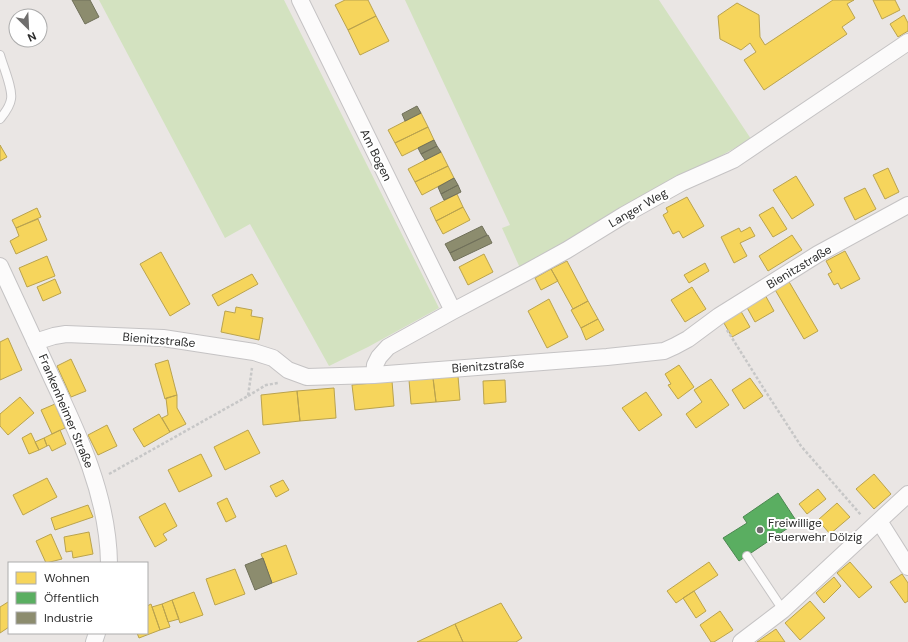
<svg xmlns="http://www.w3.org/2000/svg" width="908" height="642" font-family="'DM Sans',sans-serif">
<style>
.green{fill:#d3e2c0}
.homes{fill:#f6d55c;stroke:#baa34e}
.public{fill:#5aae61;stroke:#4c8751}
.industry{fill:#8c8c6e;stroke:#70705a}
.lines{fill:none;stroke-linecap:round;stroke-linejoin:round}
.lane-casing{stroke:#c5c3c4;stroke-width:10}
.street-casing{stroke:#c5c3c4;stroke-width:18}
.path{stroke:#c7c7c7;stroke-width:2.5;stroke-dasharray:3 2;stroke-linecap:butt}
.lane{stroke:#fcfbfb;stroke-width:8}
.street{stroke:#fcfbfb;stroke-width:16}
.poi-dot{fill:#6f6e6d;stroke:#fff;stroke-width:1.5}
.labels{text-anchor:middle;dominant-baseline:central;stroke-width:4;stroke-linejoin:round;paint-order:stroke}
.street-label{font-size:12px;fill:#2d2d2d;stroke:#fff}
.poi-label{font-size:12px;fill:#2d2d2d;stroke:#fff;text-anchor:start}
</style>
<rect width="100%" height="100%" fill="#eae6e4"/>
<path class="green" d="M99,0H284L439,308L368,347L329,366L250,224L225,238Z
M405,0H659L751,139L520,268L502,228L510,225Z"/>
<path class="homes" d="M345,0H368L376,16L348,30L335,5Z
M833,0H854L847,4L855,18L842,27L847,34L764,90L744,60L756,52L750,43L741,50L720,39L718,16L737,3L759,15L760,37L765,45Z
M873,0H895L900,10L882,19Z
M904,15L908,23V31L898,37L890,24Z
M376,16L389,41L360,55L348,30Z
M421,113L428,127L395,143L388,130Z
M428,127L434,140L402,156L395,143Z
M0,145L7,157L0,161Z
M441,152L448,166L415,182L408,169Z
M448,166L454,178L422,195L415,182Z
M888,168L899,192L885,199L873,175Z
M796,176L814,205L792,219L773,190Z
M865,188L876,209L855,220L844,198Z
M457,194L463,207L436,221L430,208Z
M687,197L704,226L683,238L679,231L673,234L663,215L668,212L666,208Z
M463,207L470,220L443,234L436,221Z
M773,207L787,229L773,237L759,215Z
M37,208L41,217L16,228L12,220Z
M38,219L47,240L16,254L10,241L19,236L16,228Z
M750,227L755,236L740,243L747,256L734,263L721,237L739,228L741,232Z
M792,235L802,250L768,271L759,256Z
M845,251L860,279L841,289L838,283L834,285L828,274L832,272L826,261Z
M161,252L190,304L170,316L140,264Z
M484,254L493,272L468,285L459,267Z
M47,256L55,276L27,287L19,268Z
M567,261L588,301L573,309L551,269Z
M705,263L709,271L689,283L684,275Z
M551,269L558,281L541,290L535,278Z
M252,274L258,284L218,306L212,295Z
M55,279L61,293L43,301L37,287Z
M788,280L818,331L804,339L774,288Z
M692,287L706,309L685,322L671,300Z
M764,293L774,311L755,322L745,304Z
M549,299L568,337L547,348L528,311Z
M588,301L598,319L581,328L571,310Z
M236,307L252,310L251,316L263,318L259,340L221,332L225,311L235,313Z
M739,308L750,327L732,337L721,318Z
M598,319L604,330L586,340L581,328Z
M8,338L22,370L0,380V342Z
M71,359L86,391L71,397L57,366Z
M168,360L177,395L165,399L155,364Z
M679,365L694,387L678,399L668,385L671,384L665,374Z
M458,376L460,400L436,402L433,378Z
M433,378L436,402L411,404L409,380Z
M750,378L763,396L744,409L732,390Z
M711,379L729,405L696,428L686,414L702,402L694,390Z
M505,380L506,402L484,404L483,381Z
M392,381L394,406L355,410L352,385Z
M334,388L336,418L300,421L297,391Z
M297,391L300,421L263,425L261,395Z
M646,392L662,415L639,431L622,408Z
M177,395V408L186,424L170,432L162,418L168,415L166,398Z
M20,397L34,413L8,435L0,426V414Z
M55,404L65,428L52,434L41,410Z
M159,414L170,432L144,447L133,429Z
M107,425L117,446L98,455L88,435Z
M60,430L66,444L52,451L49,445L47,446L44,438Z
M248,430L260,453L225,470L214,447Z
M31,433L39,450L29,454L22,438Z
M44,438L47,446L39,450L35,442Z
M201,454L212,476L179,492L168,470Z
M874,474L891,494L874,509L856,489Z
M47,478L57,497L23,515L13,495Z
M283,480L289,490L276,497L270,486Z
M818,489L826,499L807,514L799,504Z
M227,498L236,517L226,522L217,503Z
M165,503L177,526L163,534L167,540L155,547L139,517Z
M837,503L850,517L830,534L818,520Z
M88,505L93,517L55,530L51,518Z
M89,532L93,554L73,558L72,551L66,552L64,537Z
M51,534L62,559L46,563L36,541Z
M286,545L297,574L272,583L261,554Z
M709,562L718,575L676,603L667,591Z
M850,562L872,587L859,598L837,573Z
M235,569L245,594L215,605L206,579Z
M902,574L908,583V601L905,603L890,582Z
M834,577L841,586L824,603L816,593Z
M694,591L706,611L696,618L683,598Z
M194,592L203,615L180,623L172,600Z
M172,600L179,619L168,622L162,604Z
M810,601L825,618L800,640L785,623Z
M8,602L9,603V627L0,633V607Z
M501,603L522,638L516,642H463L455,624Z
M151,604L160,630L139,638L137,633H147V606Z
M162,604L170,627L160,630L152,607Z
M720,611L733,630L714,642H711L700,625Z
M455,624L463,642H417Z
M776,629L785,642H757Z"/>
<path class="public" d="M778,493L797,522L739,561L723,538L747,523L743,517Z"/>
<path class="industry" d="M72,0H90L99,17L85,24Z
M417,106L421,113L405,121L402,114Z
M434,140L437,146L421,154L418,148Z
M437,146L441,152L425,160L421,154Z
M454,178L458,185L441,194L438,187Z
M458,185L461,192L444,200L441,194Z
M482,226L487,235L450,253L445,244Z
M488,235L492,243L454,261L450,253Z
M263,558L272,583L255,590L245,565Z"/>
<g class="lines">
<g class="lane-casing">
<path id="lane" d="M0,55C3,66 13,89 11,99C10,107 4,114 0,119
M747,556L783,610"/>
</g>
<g class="street-casing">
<path id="street" d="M300,0L453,311
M0,266C17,303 34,340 51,376C79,435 108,496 109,563
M35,342L54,336L66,334L163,338L254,352L273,358L288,370L307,377L374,375L607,357L664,351L675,346L688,339L719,316L818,254L908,205
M374,375L375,365L379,357L388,347L453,311L527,272L567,250L624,215L681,183L733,160L908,42
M879,521L908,567
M94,642L97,633
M741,642L783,610L908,494"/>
</g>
<path class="path" d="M727,330L764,389L801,446L861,515
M248,396L266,385L278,383
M109,474L248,396L252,368"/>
<use href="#lane" class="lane"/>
<use href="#street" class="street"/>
</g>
<circle class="poi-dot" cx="760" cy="530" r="4"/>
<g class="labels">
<g class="street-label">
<text transform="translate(376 155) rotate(64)">Am Bogen</text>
<text transform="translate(638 208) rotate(-30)">Langer Weg</text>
<text transform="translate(799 267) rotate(-31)">Bienitzstraße</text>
<text transform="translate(159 340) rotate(5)">Bienitzstraße</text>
<text transform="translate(488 366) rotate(-4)">Bienitzstraße</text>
<text transform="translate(66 411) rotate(67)">Frankenheimer Straße</text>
</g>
<g class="poi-label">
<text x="768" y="523">Freiwillige<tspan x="768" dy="14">Feuerwehr Dölzig</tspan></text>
</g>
</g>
<rect x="8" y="562" width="140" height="72" fill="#ffffff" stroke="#ababab"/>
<rect x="16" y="572" width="20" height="12" fill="#f6d55c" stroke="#ababab"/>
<text x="44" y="582" font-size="12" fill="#2d2d2d">Wohnen</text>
<rect x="16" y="592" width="20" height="12" fill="#5aae61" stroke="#ababab"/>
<text x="44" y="602" font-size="12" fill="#2d2d2d">Öffentlich</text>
<rect x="16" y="612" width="20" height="12" fill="#8c8c6e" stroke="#ababab"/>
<text x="44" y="622" font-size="12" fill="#2d2d2d">Industrie</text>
<g transform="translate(28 28) rotate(156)"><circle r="19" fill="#ffffff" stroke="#ababab"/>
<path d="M0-3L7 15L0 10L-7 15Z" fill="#6f6e6d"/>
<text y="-6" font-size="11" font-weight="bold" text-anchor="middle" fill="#2d2d2d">N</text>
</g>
</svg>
